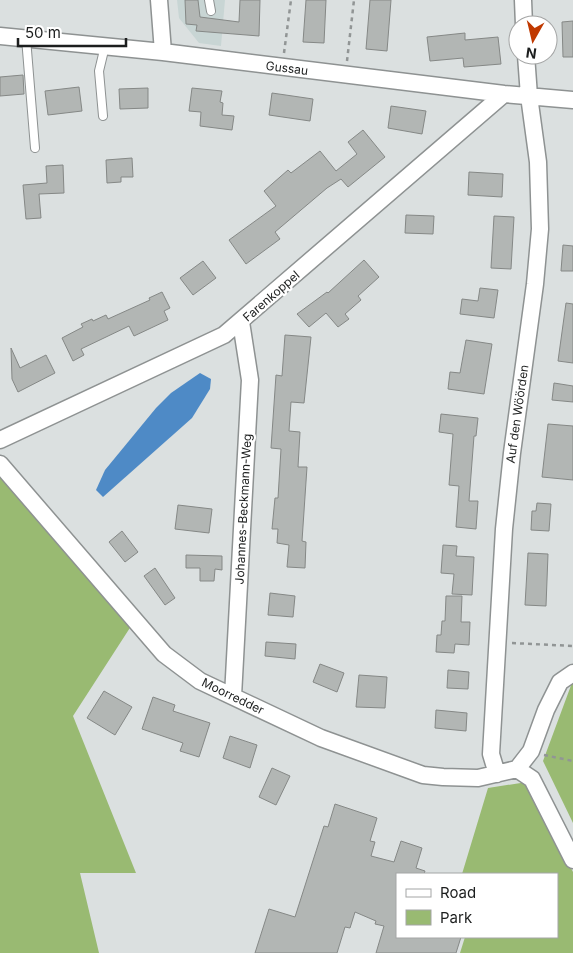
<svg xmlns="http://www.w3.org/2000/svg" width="573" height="953" font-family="Inter,sans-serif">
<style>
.built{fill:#c8d5d4}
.green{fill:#99ba72}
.water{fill:#4e8ac6}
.building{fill:#b2b6b4;stroke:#858886}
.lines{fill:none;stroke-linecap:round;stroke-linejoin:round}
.service-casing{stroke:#8e9292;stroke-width:10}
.minor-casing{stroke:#8e9292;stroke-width:19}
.path{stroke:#919595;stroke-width:2.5;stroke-dasharray:4 4;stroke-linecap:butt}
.service{stroke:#fff;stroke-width:8}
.minor{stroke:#fff;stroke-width:16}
.labels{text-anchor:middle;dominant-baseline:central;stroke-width:4.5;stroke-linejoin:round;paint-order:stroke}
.street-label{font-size:12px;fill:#1c1e1e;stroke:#fff}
</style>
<rect width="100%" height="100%" fill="#dbe0e0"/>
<path class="built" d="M177,0H225L221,46L199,43L179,18Z"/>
<path class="green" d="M0,464L135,620L73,716L136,873H80L99,953H0Z
M573,680V823L543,761Z
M527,782L573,872V953H460L465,937H557V874H462L488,788Z"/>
<path class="water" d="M200,373L211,379L210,389L192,418L103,497L96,490L105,470L156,408L171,393Z"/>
<path class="building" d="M185,0H198L200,17L239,22L240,0H260L259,36L196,31L197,25L186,24Z
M306,0H326L324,43L303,42Z
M370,0H391L387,51L366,49Z
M573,21V57H563L562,22Z
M465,33V40L498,37L501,64L464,67L463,58L430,61L427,37Z
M23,75L24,94L0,96V77Z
M79,87L82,111L48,115L45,91Z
M148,88V108L120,109L119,89Z
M192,88L222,91L220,102L223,103L222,115L234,116L232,130L200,126L201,112L189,111Z
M272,93L313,99L310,121L269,115Z
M391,106L426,111L422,134L388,128Z
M363,130L385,157L348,187L341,179L327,188L275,232L280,239L246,264L229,240L276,206L264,191L288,170L291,173L320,151L336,171L357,154L348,142Z
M132,158L133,177H121V182L107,183L106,160Z
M63,165L64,193L39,194L41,218L26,219L23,185L47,183L46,166Z
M469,172L503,174L502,197L468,195Z
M406,215L434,216L433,234L405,233Z
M494,216L514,217L511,269L491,268Z
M563,245L573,246V271H561Z
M364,260L379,277L358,296L361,300L345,314L349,319L338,327L326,313L309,327L297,314L327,292L328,293Z
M203,261L216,278L193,295L180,278Z
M480,288L498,290L494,318L460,314L462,299L478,301Z
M162,292L170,308L164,311L168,320L134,336L129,326L81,349L84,355L73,361L62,338L83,327L81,324L92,319L93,321L106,315L108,319L150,300L149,298Z
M566,303L573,304V363L558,361Z
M285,335L311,337L304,403L291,402L289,431L300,432L298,467H307L302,541L306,542L305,568L287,567L289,545L277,543L278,529H272L275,498H278L281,449L271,448L276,375L282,376Z
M466,340L492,344L484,394L448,389L450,372L460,373Z
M11,348L20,368L46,355L55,373L18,392L12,379Z
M554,383L573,386V402L552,400Z
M441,414L478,418L476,436H474L469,501H478L476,529L456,527L459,486L449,485L453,434L439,432Z
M548,424L573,426V480L542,477Z
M537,503L551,504L549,531L531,530L532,511H536Z
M178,505L212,509L209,533L175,529Z
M122,531L138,552L125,562L109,542Z
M443,545L457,546L456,556L474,557L472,595L452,594L454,574L441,573Z
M528,553L548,554L546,606L525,605Z
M186,555L222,556V570L215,569L214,581H200V568H186Z
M155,568L175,598L165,605L144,576Z
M270,593L295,596L293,617L268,615Z
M446,596H462L461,622H470L469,645L455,644L454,653L436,652L437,635H441L442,621H445Z
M266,642L296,644L295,659L265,656Z
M320,664L344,673L337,692L313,682Z
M448,670L469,672L468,689L447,688Z
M359,675L387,677L385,708L356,707Z
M104,691L132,707L115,735L87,718Z
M153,697L175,705L173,711L210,723L199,757L180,751L183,743L142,729Z
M436,710L467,713L466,731L435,728Z
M230,736L257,745L250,768L223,758Z
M272,768L290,776L276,805L259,797Z
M335,804L377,818L370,841L375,842L371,856L394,862L401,841L422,848L416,868L425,871L424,874H397V937H461L456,953H376L384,926L375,924L376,921L355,912L350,928L345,927L337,953H255L269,909L295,917L324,826L328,827Z"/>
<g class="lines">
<g class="service-casing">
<path id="service" d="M209,0L211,11
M26,38L35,148
M103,116L99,71L105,46"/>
</g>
<g class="minor-casing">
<path id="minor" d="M159,0L163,52
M523,0L524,25
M0,36L163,52L504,94L573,100
M0,440L224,335L504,94
M0,464L164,654L200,681L321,738L423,775L443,777L478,778L517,769
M233,696L250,380L241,322
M517,769L531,751L546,710L560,682L573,673
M517,769L532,779L573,860
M497,774L491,754L504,529L512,453L535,284L540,229L538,162L529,96L526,55"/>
</g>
<path class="path" d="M284,53L291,0
M347,61L354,0
M512,643L573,646
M544,755L573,761"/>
<use href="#service" class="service"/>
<use href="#minor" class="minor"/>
</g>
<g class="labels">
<g class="street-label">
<text transform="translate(287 68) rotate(7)">Gussau</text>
<text transform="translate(271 296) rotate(-41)">Farenkoppel</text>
<text transform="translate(517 414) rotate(-82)">Auf den Wöörden</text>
<text transform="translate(243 509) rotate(-87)">Johannes-Beckmann-Weg</text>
<text transform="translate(233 696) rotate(26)">Moorredder</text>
</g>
</g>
<rect x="396" y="873" width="162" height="65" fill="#ffffff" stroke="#a4a5a5"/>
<rect x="406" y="889" width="25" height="8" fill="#ffffff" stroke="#a4a5a5"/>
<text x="440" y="898" font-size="15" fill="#1c1e1e">Road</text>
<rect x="406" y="910" width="25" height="15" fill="#99ba72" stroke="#a4a5a5"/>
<text x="440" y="923" font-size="15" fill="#1c1e1e">Park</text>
<g transform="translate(533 40) rotate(188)"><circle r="24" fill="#ffffff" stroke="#a4a5a5"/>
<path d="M0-4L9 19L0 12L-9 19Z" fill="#c03900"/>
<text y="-8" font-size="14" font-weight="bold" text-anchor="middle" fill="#1c1e1e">N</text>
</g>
<path d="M18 38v8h108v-8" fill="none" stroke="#1c1e1e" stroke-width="2.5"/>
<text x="25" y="38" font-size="15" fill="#1c1e1e" stroke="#ffffff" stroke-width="4" paint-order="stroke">50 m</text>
</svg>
